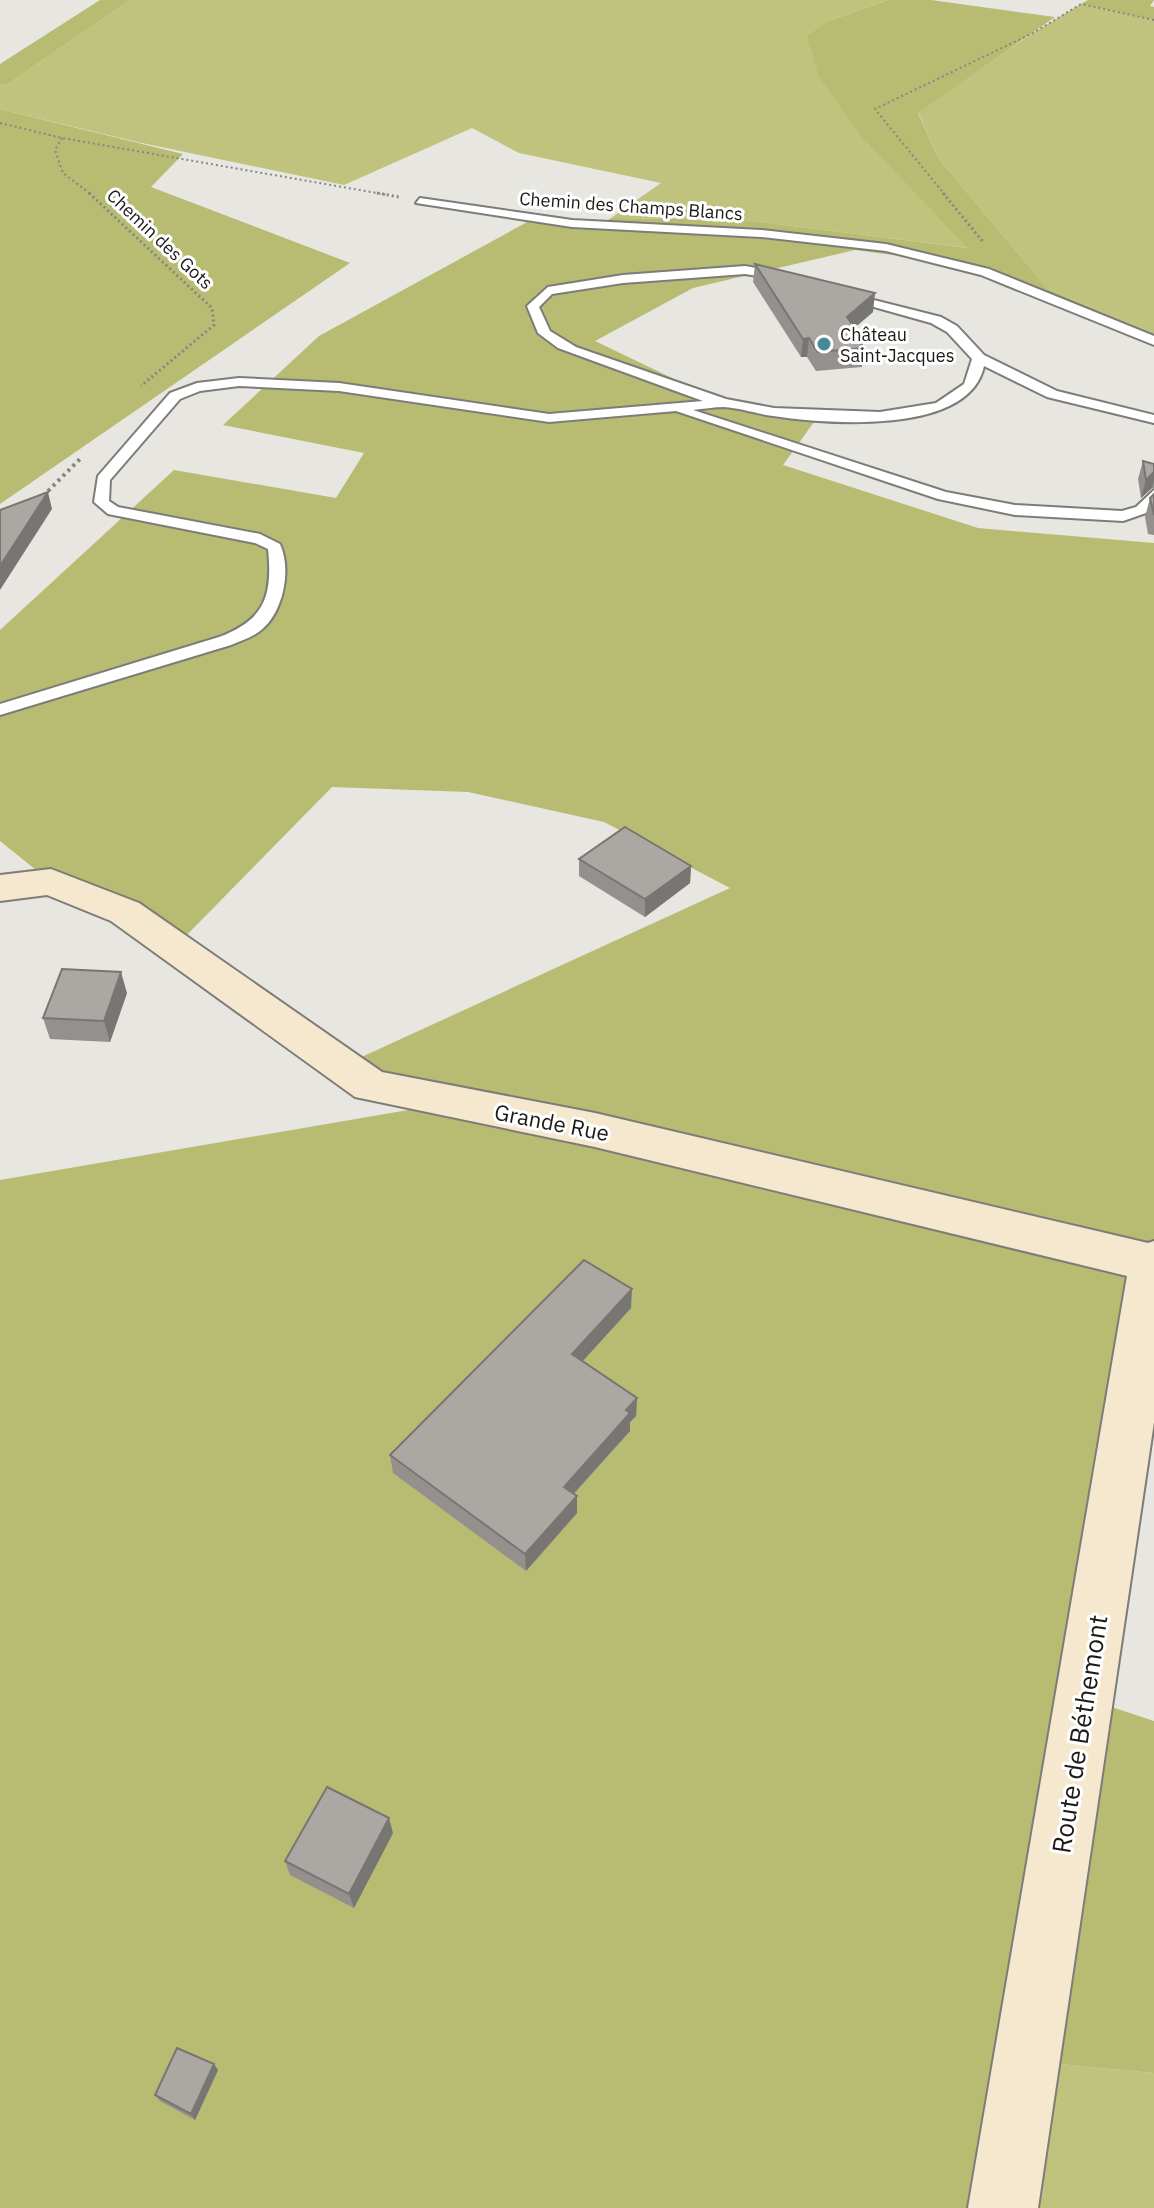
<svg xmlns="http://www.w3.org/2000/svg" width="1154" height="2208" font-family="'IBM Plex Sans',sans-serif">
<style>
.green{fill:#bfc37e}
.forest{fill:#b7bc72}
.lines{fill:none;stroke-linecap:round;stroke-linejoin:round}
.lane-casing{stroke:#7d7c78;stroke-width:4}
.secondary-casing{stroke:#7d7c78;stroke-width:4}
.path-far2{stroke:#878682;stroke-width:2;stroke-dasharray:2 3;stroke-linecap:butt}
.path-far1{stroke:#878682;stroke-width:3;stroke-dasharray:2 3;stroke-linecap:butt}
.path{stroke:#878682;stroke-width:4;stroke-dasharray:3 4;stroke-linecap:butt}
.lane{fill:#fff;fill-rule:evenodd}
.secondary{fill:#f6e8ce;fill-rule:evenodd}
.wall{fill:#93908d}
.shaded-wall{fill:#787673}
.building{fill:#aba8a4;stroke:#787673;stroke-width:2}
.poi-dot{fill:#47899a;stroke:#fff;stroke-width:3}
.labels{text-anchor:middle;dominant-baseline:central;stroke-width:6;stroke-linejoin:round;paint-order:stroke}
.far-street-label{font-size:18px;fill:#1b1a18;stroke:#fff}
.far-poi-label{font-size:18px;fill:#1b1a18;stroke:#fff;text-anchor:start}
.street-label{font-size:22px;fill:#1b1a18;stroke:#fff}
.near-street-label{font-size:26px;fill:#1b1a18;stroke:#fff}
</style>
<rect width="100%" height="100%" fill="#e7e6e1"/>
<path class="green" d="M130,0H888L829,21L865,141L969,248L745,220L611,218L661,183L519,153L472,128L344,185L137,142L0,109V84H8Z
M1081,4L1154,20V334L1048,289L938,158L918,112L1033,33Z
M1027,2061L1154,2073V2208H1027Z"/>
<path class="forest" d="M100,0H130L8,84H0V64Z
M888,0H931L1055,17L918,113L938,158L1048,289L1154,334V345L1129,337L1027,287L931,260L855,250L693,288L595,341L724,403L819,415L783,465L978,528L1154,543V1259L1084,1698L1154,1721V2073L1027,2061V2208H0V1180L449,1103L342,1066L730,888L604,822L468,792L332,787L174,948L51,882L0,841V630L174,470L336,498L364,453L223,425L319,336L531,220L601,225L611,218L745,220L968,248L865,141L819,77L807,36L829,21Z
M1088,0H1154L1150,6L1154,7V20L1081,4Z
M0,109L183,154L151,187L350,263L0,504Z"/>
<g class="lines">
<g class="lane-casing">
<path id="lane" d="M420,198L572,220L761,230L886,244L989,269L1154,336V345L981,275L886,251L761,237L572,227L416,203Z
M745,266L772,271L787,282L781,286L764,277L745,274L623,283L552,294L539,307L550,331L576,347L726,399L774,408L880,412L936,403L964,384L972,359L947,332L931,323L842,298V292L941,317L957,326L984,355L1057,391L1154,415V423L1047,397L984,366C969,436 826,424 773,416C757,414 740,408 724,407C714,407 703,409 693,410L946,492L1015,505L1122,511L1136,507L1154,490V504L1146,513L1123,521L1015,515L938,499L676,411L549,422L339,391L239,386L200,391L180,399L110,480L109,501L118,507L260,534L280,544C292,570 283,614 260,631C251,638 240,641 231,645L0,715V704L219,637C264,620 273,597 268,549L255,543L108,514L94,502L98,476L170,393L197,383L239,378L339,383L549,414L703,401L558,348L538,333L527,306L548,287L623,275Z"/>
</g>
<g class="secondary-casing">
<path id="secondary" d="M51,869L139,903L382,1072L595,1113L1148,1243L1154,1241V1422L1038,2208H968L1127,1276L595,1147L355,1097L111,921L47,895L0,901V875Z"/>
</g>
<path class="path-far2" d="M0,123L62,138L388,195
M62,138L55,150L63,173L92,195
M945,195L875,109L1033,33L1081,4L1154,20"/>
<path class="path-far1" d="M89,193L212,308L214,325L141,386
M377,193L399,197
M943,193L984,243"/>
<path class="path" d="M43,496L81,458"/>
<use href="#lane" class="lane"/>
<use href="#secondary" class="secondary"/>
</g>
<path class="wall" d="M755,264L873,312L854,328L861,337V344L864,348L862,367L816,371L807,357H801L753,282Z
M1143,461L1154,464V489L1152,488L1141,498L1138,479Z
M1154,494V535L1148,534L1145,517L1150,498Z
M579,859L691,866L690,883L645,917L579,876Z
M127,993L110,1042L50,1039L43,1018Z
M631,1308L582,1361L637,1398L636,1416L630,1422V1431L574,1494L577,1513L526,1571L393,1473L390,1455Z
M393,1833L354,1908L290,1875L285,1861Z
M218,2070L195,2120L160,2101L155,2095Z"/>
<path class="shaded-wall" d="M875,293L873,312L845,336L847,317Z
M809,338L807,357H801L803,339Z
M1154,472V480L1152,488L1141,498L1146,480Z
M48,492L52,509L0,590V566Z
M691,866L690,883L645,917V899Z
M121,972L127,993L110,1042L104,1021Z
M632,1289L631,1308L572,1373V1354Z
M637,1398L636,1416L630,1422V1431L564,1504V1487Z
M577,1496V1513L526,1571L525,1554Z
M389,1818L393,1833L354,1908L349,1894Z
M214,2064L218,2070L195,2120L191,2114Z"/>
<path class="building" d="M755,264L875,293L847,317L861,337H856L864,348L818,352L809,338L803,339Z
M1143,461L1154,464V472L1146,480Z
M48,492L0,566V510Z
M1154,494V515L1150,498Z
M625,827L691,866L645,899L579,859Z
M62,969L121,972L104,1021L43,1018Z
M584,1260L632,1289L572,1354L637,1398L626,1410L630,1413L564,1487L577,1496L525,1554L390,1455Z
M327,1787L389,1818L349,1894L285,1861Z
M177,2048L214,2064L191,2114L155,2095Z"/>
<circle class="poi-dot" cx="824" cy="344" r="8"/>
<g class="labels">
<g class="far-street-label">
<text transform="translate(631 206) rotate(4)">Chemin des Champs Blancs</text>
<text transform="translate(160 239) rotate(43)">Chemin des Gots</text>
</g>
<g class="far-poi-label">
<text x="840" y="334">Château<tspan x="840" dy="21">Saint-Jacques</tspan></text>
</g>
<g class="street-label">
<text transform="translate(552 1122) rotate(11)">Grande Rue</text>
</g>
<g class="near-street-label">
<text transform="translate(1079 1734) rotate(-81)">Route de Béthemont</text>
</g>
</g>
</svg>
